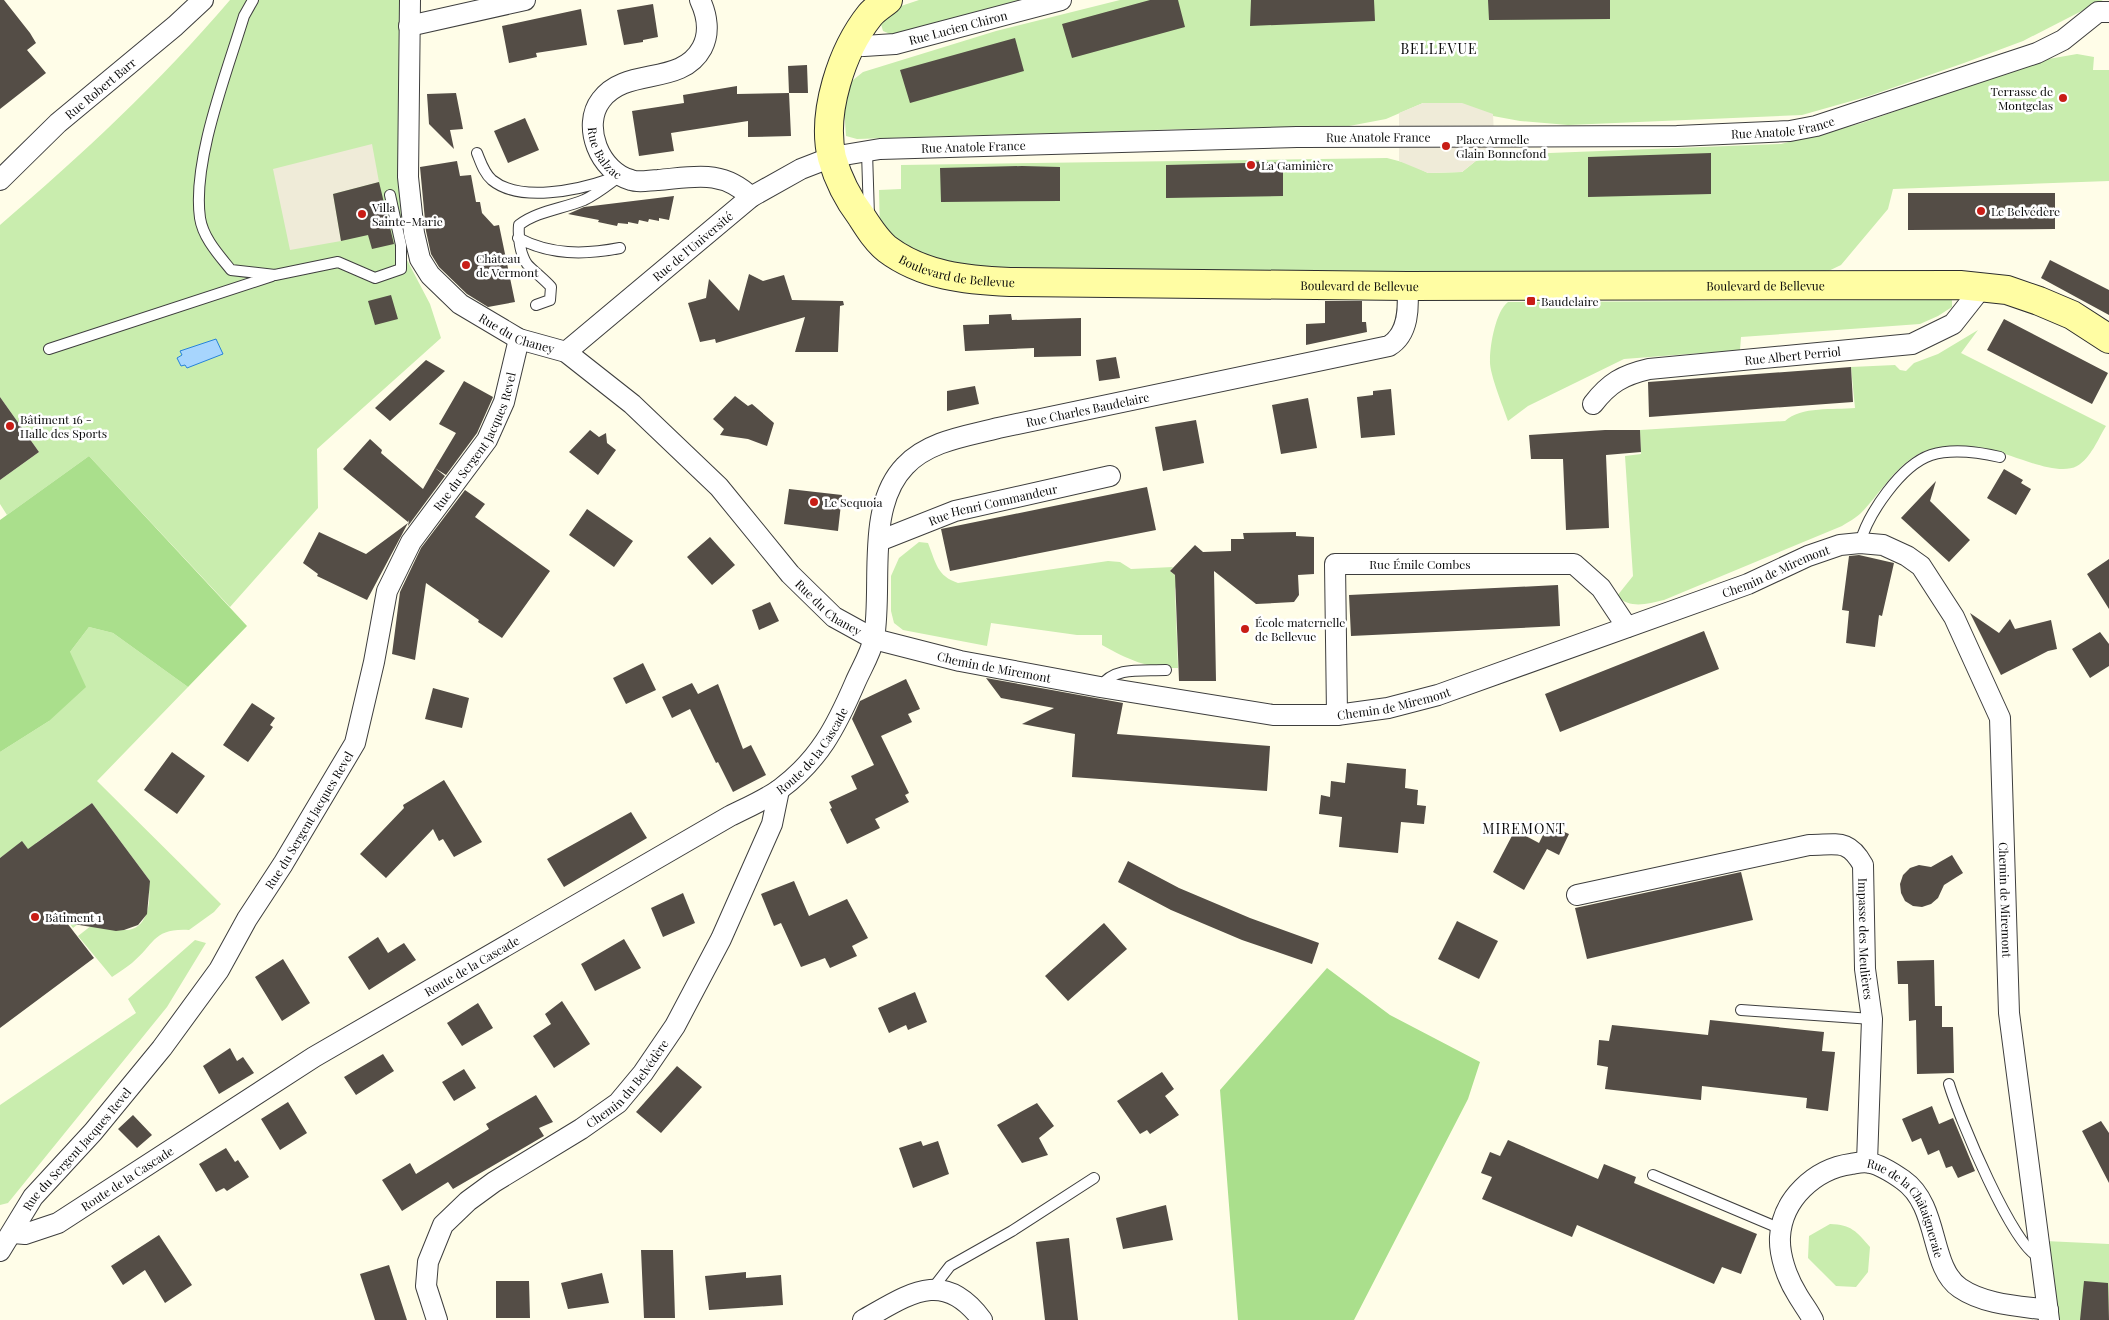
<svg xmlns="http://www.w3.org/2000/svg" width="2109" height="1320" font-family="'Playfair Display',serif">
<style>
.green{fill:#c9edae}
.forest{fill:#aadf8c}
.plaza{fill:#efebd8}
.water{fill:#a7d5fd;stroke:#2682db}
.building{fill:#544d46}
.lines{fill:none;stroke-linecap:round;stroke-linejoin:round}
.service-casing{stroke:#3e3e3e;stroke-width:12}
.minor-casing{stroke:#3e3e3e;stroke-width:22}
.secondary-casing{stroke:#2d2d2d;stroke-width:30}
.service{stroke:#fff;stroke-width:10}
.minor{stroke:#fff;stroke-width:20}
.secondary{stroke:#fffda3;stroke-width:28}
.poi-dot{fill:#c81d16;stroke:#fff;stroke-width:2}
.labels{text-anchor:middle;dominant-baseline:central;stroke-width:5;stroke-linejoin:round;paint-order:stroke}
.street-label{font-size:12px;fill:#0b0b0b;stroke:#fff}
.poi-label{font-size:12px;fill:#0b0b0b;stroke:#fff;text-anchor:start}
.neighbourhood-label{font-size:14px;letter-spacing:1px;fill:#0b0b0b;stroke:#fff}
</style>
<rect width="100%" height="100%" fill="#fffde8"/>
<path class="green" d="M230,0H401L407,260L430,304L441,338L317,449L318,508L230,607L89,456L7,515L0,504V480L39,452L0,397V225C82,155 160,82 230,0Z
M919,0H1040L895,36L883,31L880,21L892,9Z
M1120,0H2103L2023,41L1964,63L1869,96L1802,115L1568,125L1520,121L1423,103L1386,119L1349,126L1186,129L857,139L846,136L844,107L848,84L863,72L996,31Z
M2077,54L2094,57L2093,70H2109V181L1893,189L1888,209L1841,265L1820,275L955,271L880,234L879,190L901,189V165L1387,158L1410,164L1428,173L1462,172L1477,160L1495,155L1781,144L1862,123L2037,61Z
M1952,300V307L1938,316L1920,324L1741,337L1740,350L1624,359L1528,406L1508,421C1503,406 1489,373 1490,360C1490,344 1496,311 1508,302Z
M1978,330L1961,353L2106,426C2098,439 2091,458 2077,466C2057,477 2014,455 1992,450C1972,445 1948,444 1928,450C1899,459 1881,493 1861,513C1856,518 1848,522 1842,526L1664,600C1647,604 1630,609 1617,596L1633,576L1625,456L1641,454L1640,430L1785,421C1801,406 1834,410 1855,408L1851,367L1895,365L1900,370L1906,371L1914,363L1938,354Z
M919,542L928,543C936,563 937,576 958,583L1108,561L1120,562L1131,569L1173,567L1170,571L1178,578L1175,590L1178,668C1146,668 1129,660 1102,645V635H1077L991,623L987,646L903,630L894,623L891,611V576L899,558Z
M89,627L113,633L188,687L97,781L221,904L214,912L189,930C153,928 155,944 132,963C126,968 119,972 112,977L78,936L96,922C104,925 115,929 123,930C148,932 152,900 148,883L150,881L92,803L36,843L79,904L96,910L73,928L29,869L38,862L22,842L0,858V752L49,721L70,652Z
M195,940L206,943L167,1007L8,1203L0,1205V1105L136,1013L128,999Z
M1830,1224C1852,1225 1856,1231 1870,1247L1868,1272L1856,1287L1836,1286L1808,1258L1809,1236Z
M2045,1241L2109,1244V1320H2054Z"/>
<path class="forest" d="M89,456L247,626L188,687L113,633L89,627L70,652L86,687L49,721L0,752V520Z
M1327,968L1390,1015L1480,1062L1468,1099L1354,1320H1238L1220,1090Z"/>
<path class="plaza" d="M1423,103H1462L1493,114L1495,155L1477,160L1462,172L1428,173L1399,161V113Z
M372,144L379,182L333,194L341,241L290,250L273,169Z"/>
<path class="water" d="M216,339L223,354L187,368L185,365L181,366L177,358L182,355L180,351Z"/>
<path class="building" d="M0,0H4L30,33L36,43L27,50L46,73L0,109Z
M1150,0H1178L1185,27L1072,58L1062,24Z
M1251,0H1374L1375,21L1250,26Z
M1488,0H1610V19L1489,20Z
M653,4L658,37L643,40V42L624,45L617,10Z
M581,9L587,45L536,53L537,57L509,63L502,26Z
M1015,38L1024,71L910,103L900,70Z
M807,65L808,93H789L788,66Z
M737,86V94L789,93L791,136L748,137V121L671,133L674,151L639,156L632,111L684,103L683,95Z
M456,93L463,129L450,130L454,149L429,124L427,94Z
M525,118L539,150L508,163L494,131Z
M1711,153V194L1588,197V157Z
M457,161L460,176L471,175L476,202H480L482,213L494,226L499,225L515,302L488,307L467,294L439,267L431,254L426,231L420,167Z
M1247,161L1283,163V196L1166,198V165L1246,163Z
M1022,166L1060,167V201L941,202L940,168Z
M379,182L394,244L372,249L368,235L341,241L333,194Z
M1908,193H2055V229L1908,230Z
M674,196L669,220L659,218V221L649,219L648,222L639,220L638,224L628,222V224L618,223L617,226L598,222L599,220L568,214L584,207Z
M2050,260L2109,290V315L2041,278Z
M749,274L763,281L784,275L792,300L843,301L844,305L840,306L838,352H795L805,317L716,343L715,339L700,342L688,303L706,298L709,279L739,311Z
M391,295L398,319L375,325L368,301Z
M1325,301H1362V322H1366L1367,332L1306,345V324L1325,323Z
M1011,314L1012,320L1081,318V356L1034,357V348L965,351L963,325L989,324V315Z
M2004,319L2108,373L2092,404L1987,350Z
M1116,357L1120,378L1099,381L1096,360Z
M426,360L445,371L390,421L375,408Z
M1851,367L1853,402L1649,417L1648,382Z
M464,381L493,397L477,433L446,475L435,468L456,433L439,424Z
M975,386L979,404L947,411V391Z
M1391,389L1395,435L1361,438L1357,397L1373,395V391Z
M735,396L748,406L752,404L774,423L767,446L748,439L720,435L724,429L713,419Z
M0,397L39,452L0,480Z
M1308,398L1317,448L1281,454L1272,405Z
M1196,420L1204,463L1163,471L1155,427Z
M590,430L599,437L606,433L607,443L616,450L598,475L569,452Z
M1605,430H1640L1641,452L1606,455L1609,528L1566,530L1563,459H1531L1529,435Z
M370,439L382,450L381,453L423,489L435,468L445,476L408,526L409,520L408,522L343,469Z
M2004,469L2023,480L2021,483L2031,489L2016,515L1987,498Z
M1936,481L1930,501L1970,540L1949,562L1901,518Z
M1147,487L1156,530L950,571L941,529Z
M789,489L842,495L838,531L784,524Z
M465,490L485,504L475,517L550,571L502,638L478,622L479,620L426,583L415,660L392,654L400,592L421,548Z
M587,509L633,541L614,567L569,535Z
M408,523L367,600L317,576L318,574L303,563L319,532L366,554Z
M1296,532V536L1314,537V574L1298,575L1299,595L1294,602L1256,604L1214,571L1216,681H1179L1175,575L1170,571L1195,545L1203,552L1231,551V539H1244L1243,533Z
M710,537L735,565L712,585L687,557Z
M1859,555L1894,563L1882,616L1879,615L1875,647L1846,643L1849,611L1842,610L1849,556Z
M2109,559V609L2087,574Z
M1558,585L1560,626L1351,636L1349,595Z
M770,602L779,621L759,630L752,610Z
M1970,613L1999,633L2010,619L2015,629L2051,620L2057,649L2048,651L2001,675Z
M1704,631L1719,669L1560,732L1545,694Z
M2100,632L2109,644V666L2090,678L2072,649Z
M643,663L656,690L626,704L613,678Z
M986,678L1123,703L1117,734L1270,746L1267,791L1072,777L1075,734L1022,724L1054,708L1001,698Z
M906,679L920,709L908,714L912,722L881,736L909,793L905,795L909,802L875,819L880,828L847,844L830,809L832,808L829,802L857,789L851,776L874,765L852,719L860,701Z
M692,683L698,694L718,684L743,749L751,745L766,775L733,792L718,762L716,763L690,709L672,718L662,697Z
M433,688L469,698L462,728L425,719Z
M252,703L275,718L270,725L273,727L248,762L223,745Z
M172,752L205,776L177,814L144,790Z
M1347,763L1406,769L1405,788L1418,790L1417,805L1426,806L1424,824L1401,822L1398,853L1339,847L1342,817L1319,814L1321,795L1330,797L1331,781L1345,783Z
M444,780L482,842L454,857L443,839L439,841L433,829L386,878L360,854L404,808L403,805Z
M92,803L150,881L147,914L138,925L124,930L116,931L67,923L94,958L0,1028V858L22,841L28,849Z
M631,812L647,838L564,887L547,859Z
M1548,825L1569,834L1559,855L1547,849L1524,890L1493,872L1515,830L1539,843Z
M1952,855L1963,873L1944,885L1938,898L1931,904L1922,907L1913,906L1905,901L1901,893L1900,884L1903,875L1910,868L1919,865L1931,867Z
M1128,861L1179,888L1250,918L1319,943L1312,964L1242,940L1171,910L1118,882Z
M1741,872L1753,920L1587,959L1575,908Z
M794,881L809,916L847,899L868,938L852,946L857,956L830,968L825,958L801,967L781,923L774,926L761,894Z
M683,893L695,923L663,937L651,908Z
M1457,921L1498,941L1479,979L1438,959Z
M1104,923L1127,949L1068,1001L1045,976Z
M378,937L388,953L404,943L416,960L369,990L348,957Z
M624,939L641,968L595,991L581,964Z
M283,959L310,1003L282,1021L255,977Z
M1934,960L1935,1006H1942V1027H1953L1954,1073L1917,1074L1916,1020L1909,1021L1908,984H1898L1897,961Z
M915,992L927,1022L908,1030L906,1025L889,1033L878,1008Z
M562,1001L590,1044L554,1068L533,1036L551,1024L545,1014Z
M478,1003L493,1028L462,1046L447,1023Z
M1710,1020L1824,1032L1822,1051L1835,1052L1828,1111L1806,1108L1807,1098L1702,1086L1701,1100L1605,1089L1608,1067L1597,1065L1599,1040L1609,1041L1612,1025L1708,1035Z
M230,1048L237,1061L243,1057L254,1073L219,1094L203,1066Z
M383,1054L394,1071L356,1095L344,1077Z
M677,1066L702,1087L661,1133L636,1112Z
M464,1069L476,1088L454,1101L442,1082Z
M1162,1072L1174,1089L1165,1096L1179,1115L1150,1134L1147,1130L1140,1134L1117,1101Z
M536,1095L553,1122L539,1128L544,1136L453,1189L448,1182L402,1211L382,1180L410,1163L416,1174L489,1129L486,1124Z
M288,1102L307,1133L280,1150L261,1119Z
M1037,1103L1054,1126L1039,1138L1048,1155L1022,1163L997,1125Z
M1932,1106L1939,1124L1953,1118L1975,1171L1958,1178L1952,1166L1946,1168L1939,1150L1928,1155L1921,1138L1912,1142L1902,1119Z
M133,1115L152,1135L137,1148L118,1129Z
M2101,1121L2109,1133V1183L2082,1131Z
M1508,1140L1598,1179L1604,1164L1636,1177L1634,1183L1757,1234L1741,1274L1722,1267L1714,1284L1577,1225L1572,1237L1482,1199L1492,1177L1481,1173L1490,1152L1500,1156Z
M921,1141L923,1146L938,1141L949,1174L913,1188L899,1148Z
M226,1148L235,1162L238,1160L249,1177L227,1191L224,1188L216,1192L199,1164Z
M1166,1205L1173,1240L1123,1249L1116,1218Z
M159,1235L192,1285L165,1303L145,1270L123,1285L111,1266Z
M1069,1238L1078,1320H1045L1036,1242Z
M641,1250H673L675,1318H644Z
M389,1265L407,1320H375L360,1274Z
M746,1272V1278L781,1275L783,1305L709,1310L705,1276Z
M602,1273L609,1303L568,1309L561,1283Z
M496,1281H529L530,1318H496Z
M2084,1281L2108,1283L2109,1320H2080Z"/>
<g class="lines">
<g class="service-casing">
<path id="service" d="M253,0L244,16C227,72 192,161 200,218C203,238 219,255 231,270L275,275L338,262L375,278L401,269V245L390,195
M867,152L869,216
M477,153C481,163 484,173 492,180C520,203 579,190 610,179
M518,238C550,255 584,255 620,248
M536,305L550,300L551,287C545,280 531,269 527,264C520,254 518,237 519,225C537,211 562,209 584,200C597,194 609,184 620,176
M49,349L272,276
M1860,543C1868,514 1901,465 1931,455C1953,448 1978,452 2000,457
M1100,687C1114,666 1143,671 1166,670
M1741,1010L1872,1019
M1949,1084C1957,1112 2015,1253 2040,1257
M1653,1175L1781,1229
M933,1288L950,1266L1012,1231L1094,1178"/>
</g>
<g class="minor-casing">
<g id="minor">
<path id="s1" d="M410,0L408,177L414,233L420,259L430,275L460,304L519,339L566,352L632,404L719,487L790,574L834,617L874,639L960,661L1100,687L1273,715H1337L1388,708L1438,695L1748,584L1808,556L1840,545L1860,543L1883,545L1907,556L1921,566L1954,617L2000,718L2009,1013L2049,1320"/>
<path id="s2" d="M700,0C707,15 710,33 702,48C681,87 626,66 601,100C581,126 600,172 631,180C639,183 650,180 658,180C694,177 722,169 751,197"/>
<path d="M409,26L525,0"/>
<path id="s3" d="M855,42L864,46L895,44L1061,0"/>
<path id="s4" d="M0,180L58,123L175,26L203,0"/>
<path id="s5" d="M566,352L751,197L801,169L832,157L880,149L1297,137L1677,136L1790,131L1816,126L2037,53L2063,40L2098,12H2109"/>
<path id="s6" d="M1593,404C1609,383 1623,375 1649,369L1912,344L1953,324L1983,286"/>
<path id="s7" d="M879,541L955,511L1110,476"/>
<path id="s8" d="M1337,715L1335,564H1574L1601,588L1627,627"/>
<path id="s9" d="M1577,895L1809,845C1837,845 1848,838 1863,865L1865,969L1872,1019L1867,1162"/>
<path id="s10" d="M13,1233L25,1234L58,1223L314,1057L730,816C746,808 765,800 780,789C819,760 836,727 855,683C861,669 871,653 874,638C883,586 865,507 905,466C928,441 967,436 998,428L1389,346C1409,334 1409,307 1407,286"/>
<path id="s11" d="M0,1251L33,1197L93,1132L162,1048L219,970L247,919L283,864L355,743L374,662L387,591L411,542L487,440L504,402L519,339"/>
<path id="s12" d="M437,1320L426,1286L428,1262L443,1225L468,1201L494,1182L581,1129L618,1103L643,1073L675,1026L721,939L772,824L779,790"/>
<path d="M863,1320C908,1295 943,1267 982,1320"/>
<path id="s13" d="M1813,1320C1808,1310 1802,1303 1797,1294C1787,1278 1779,1255 1780,1237C1782,1199 1815,1169 1851,1164C1857,1163 1864,1161 1870,1163C1881,1165 1893,1173 1903,1180C1940,1206 1929,1267 1960,1288C1985,1305 2020,1306 2048,1310"/>
</g>
</g>
<g class="secondary-casing">
<g id="secondary">
<path id="s14" d="M888,0C882,5 875,9 870,15C842,50 821,113 832,158C838,179 848,199 861,216C868,227 876,240 887,249C923,276 966,280 1010,282L1407,286L1960,285L2007,290L2039,301L2072,315L2109,339"/>
</g>
</g>
<use href="#service" class="service"/>
<use href="#minor" class="minor"/>
<use href="#secondary" class="secondary"/>
</g>
<g class="poi-dot">
<circle cx="2063" cy="98" r="5"/>
<circle cx="1446" cy="146" r="5"/>
<circle cx="1251" cy="165" r="5"/>
<circle cx="1981" cy="211" r="5"/>
<circle cx="362" cy="214" r="5"/>
<circle cx="466" cy="265" r="5"/>
<rect x="1526" y="296" width="10" height="10" rx="2.5"/>
<circle cx="10" cy="426" r="5"/>
<circle cx="814" cy="502" r="5"/>
<circle cx="1245" cy="629" r="5"/>
<circle cx="35" cy="917" r="5"/>
</g>
<g class="labels">
<g class="street-label">
<text stroke="none"><textPath href="#s3" startOffset="106">Rue Lucien Chiron</textPath></text>
<text stroke="none"><textPath href="#s4" startOffset="136">Rue Robert Barr</textPath></text>
<text stroke="none"><textPath href="#s5" startOffset="1284">Rue Anatole France</textPath></text>
<text stroke="none"><textPath href="#s5" startOffset="879">Rue Anatole France</textPath></text>
<text stroke="none"><textPath href="#s5" startOffset="474">Rue Anatole France</textPath></text>
<text stroke="none"><textPath href="#s2" startOffset="225">Rue Balzac</textPath></text>
<text stroke="none"><textPath href="#s5" startOffset="165">Rue de l'Université</textPath></text>
<text stroke="none"><textPath href="#s14" startOffset="358">Boulevard de Bellevue</textPath></text>
<text stroke="none"><textPath href="#s14" startOffset="1168">Boulevard de Bellevue</textPath></text>
<text stroke="none"><textPath href="#s14" startOffset="762">Boulevard de Bellevue</textPath></text>
<text stroke="none"><textPath href="#s1" startOffset="385">Rue du Chaney</textPath></text>
<text stroke="none"><textPath href="#s6" startOffset="212">Rue Albert Perriol</textPath></text>
<text stroke="none"><textPath href="#s10" startOffset="1442">Rue Charles Baudelaire</textPath></text>
<text stroke="none"><textPath href="#s11" startOffset="952">Rue du Sergent Jacques Revel</textPath></text>
<text stroke="none"><textPath href="#s7" startOffset="120">Rue Henri Commandeur</textPath></text>
<text stroke="none"><textPath href="#s8" startOffset="236">Rue Émile Combes</textPath></text>
<text stroke="none"><textPath href="#s1" startOffset="1795">Chemin de Miremont</textPath></text>
<text stroke="none"><textPath href="#s1" startOffset="806">Rue du Chaney</textPath></text>
<text stroke="none"><textPath href="#s1" startOffset="985">Chemin de Miremont</textPath></text>
<text stroke="none"><textPath href="#s1" startOffset="1390">Chemin de Miremont</textPath></text>
<text stroke="none"><textPath href="#s10" startOffset="940">Route de la Cascade</textPath></text>
<text stroke="none"><textPath href="#s11" startOffset="532">Rue du Sergent Jacques Revel</textPath></text>
<text stroke="none"><textPath href="#s1" startOffset="2305">Chemin de Miremont</textPath></text>
<text stroke="none"><textPath href="#s9" startOffset="374">Impasse des Meulières</textPath></text>
<text stroke="none"><textPath href="#s10" startOffset="534">Route de la Cascade</textPath></text>
<text stroke="none"><textPath href="#s12" startOffset="334">Chemin du Belvédère</textPath></text>
<text stroke="none"><textPath href="#s11" startOffset="128">Rue du Sergent Jacques Revel</textPath></text>
<text stroke="none"><textPath href="#s10" startOffset="129">Route de la Cascade</textPath></text>
<text stroke="none"><textPath href="#s13" startOffset="281">Rue de la Châtaigneraie</textPath></text>
</g>
<g class="poi-label">
<text x="2053" y="91" text-anchor="end">Terrasse de<tspan x="2053" dy="14">Montgelas</tspan></text>
<text x="1456" y="139">Place Armelle<tspan x="1456" dy="14">Glain Bonnefond</tspan></text>
<text x="1261" y="165">La Gaminière</text>
<text x="372" y="207">Villa<tspan x="372" dy="14">Sainte-Marie</tspan></text>
<text x="1991" y="211">Le Belvédère</text>
<text x="476" y="258">Château<tspan x="476" dy="14">de Vermont</tspan></text>
<text x="1541" y="301">Baudelaire</text>
<text x="20" y="419">Bâtiment 16 -<tspan x="20" dy="14">Halle des Sports</tspan></text>
<text x="824" y="502">Le Sequoia</text>
<text x="1255" y="622">École maternelle<tspan x="1255" dy="14">de Bellevue</tspan></text>
<text x="45" y="917">Bâtiment 1</text>
</g>
<g class="neighbourhood-label">
<text x="1439" y="48">BELLEVUE</text>
<text x="1524" y="828">MIREMONT</text>
</g>
</g>
</svg>
